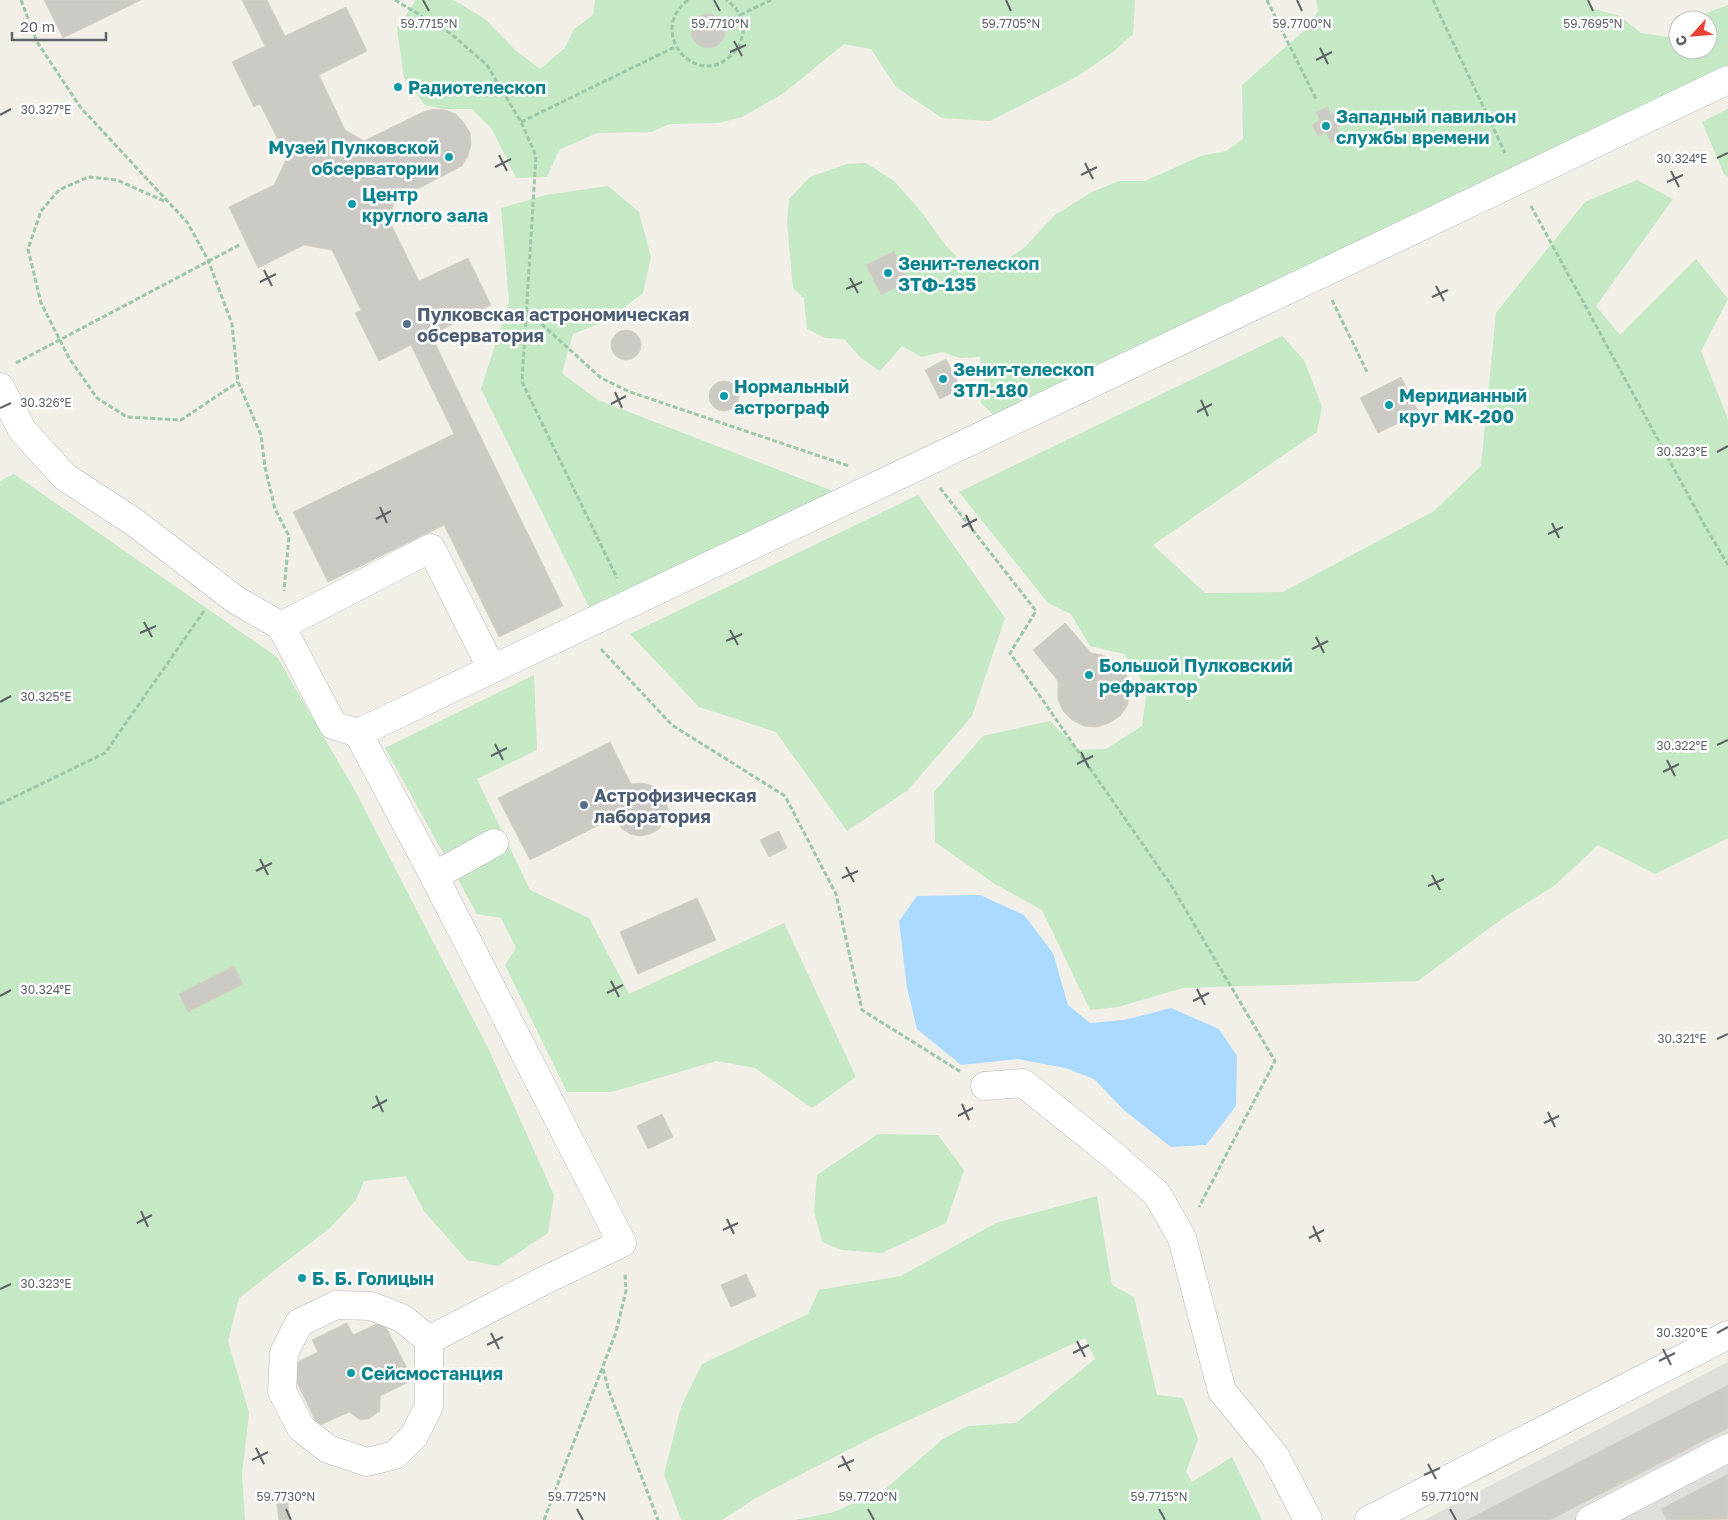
<svg xmlns="http://www.w3.org/2000/svg" width="1728" height="1520" font-family="'Golos Text',sans-serif">
<style>
.industrial{fill:#e0deda}
.green{fill:#c5e8c5}
.water{fill:#aadaff}
.building{fill:#cccac5;stroke:#d6d1c6}
.lines{fill:none;stroke-linecap:round;stroke-linejoin:round}
.minor-casing{stroke:#b5b8bc;stroke-width:29}
.path{stroke:#9cc7a9;stroke-width:3;stroke-dasharray:5 2.5;stroke-linecap:butt}
.minor{stroke:#fff;stroke-width:28}
.ticks{fill:none;stroke:#5f6368;stroke-width:2}
.culture-dot{fill:#0f9aa8;stroke:#fff;stroke-width:2}
.service-dot{fill:#5c6f8a;stroke:#fff;stroke-width:2}
.labels{text-anchor:middle;dominant-baseline:central;stroke-width:5;stroke-linejoin:round;paint-order:stroke}
.culture-label{font-size:18px;font-weight:bold;fill:#0d838f;stroke:#fff;text-anchor:start}
.service-label{font-size:18px;font-weight:bold;fill:#4e5e75;stroke:#fff;text-anchor:start}
.ticks-label{font-size:12px;text-anchor:middle;fill:#5f6368;stroke:#fff;stroke-width:5;stroke-linejoin:round;paint-order:stroke}
</style>
<rect width="100%" height="100%" fill="#f1efe8"/>
<path class="industrial" d="M1728,1362V1520H1424Z"/>
<path class="green" d="M416,0H454L485,19L515,50L540,69L565,48L574,29L593,15L595,0H1135L1133,34L1113,52L1078,76L990,121L942,118L896,87L871,49L844,44L784,93L742,117L718,123L670,124L651,132L597,133L559,150L547,177L516,178L492,129L472,109H443L425,105L404,78L397,28Z
M1316,0H1587L1594,9L1620,16L1641,33L1668,37L1678,31V50H1708V20H1695L1709,12L1728,5V77L996,417L981,403L984,380L980,357L960,358L942,352L922,357L902,346L880,371L861,358L844,339L825,338L807,329L804,298L793,288L787,222L789,199L810,177L847,164L866,163L894,181L920,210L946,246L969,269L992,268L1023,249L1055,215L1092,192L1119,181H1145L1201,156L1226,151L1243,139L1242,85L1305,30L1318,11Z
M1728,109V177L1724,174L1702,122Z
M1637,180L1673,199L1596,306L1620,335L1696,259L1728,299L1701,351L1728,419V838L1655,874L1598,845L1554,886L1503,918L1418,981L1183,988L1118,1007L1090,1010L1042,910L995,884L935,842L934,792L983,736L1050,721L1079,750L1106,749L1142,726L1147,688L1124,654L1090,646L1071,614L1048,603L959,492L1282,336L1304,360L1322,407L1317,432L1153,545L1205,593L1283,592L1434,511L1481,466L1496,313L1585,202Z
M608,186L639,212L651,257L643,293L606,321L573,334L562,373L598,400L843,495L591,611L481,389L509,302L501,208L546,195Z
M14,474L277,657L353,787L489,1050L554,1195L548,1233L498,1266L467,1260L424,1211L406,1176L364,1181L356,1200L331,1227L239,1298L228,1341L249,1413L242,1474L245,1520H0V481Z
M918,495L1005,618L972,716L908,790L847,831L776,732L699,707L630,634Z
M534,675L537,750L477,779L530,890L589,918L629,994L784,923L856,1077L812,1108L755,1068L716,1061L612,1092H567L505,965L516,948L501,918L477,914L385,748Z
M878,1134L938,1135L964,1170L946,1223L882,1253L842,1250L822,1242L814,1211L817,1175Z
M1097,1196L1112,1285L1134,1297L1157,1395L1183,1398L1198,1439L1186,1472L1192,1482L1232,1457L1262,1520H795L834,1512L883,1491L943,1439L968,1426L1016,1423L1095,1359L1085,1338L873,1437L756,1498L722,1520H681L664,1474L681,1407L702,1364L808,1314L819,1290L901,1276L996,1223Z"/>
<path class="water" d="M980,895L1024,915L1053,953L1068,1005L1090,1023L1124,1020L1171,1008L1219,1029L1237,1056L1236,1106L1206,1145L1171,1147L1125,1111L1094,1079L1065,1068L1018,1059L961,1065L917,1029L907,988L899,921L917,896Z"/>
<path class="building" d="M44,0H141L63,38Z
M242,0H267L285,36L346,7L367,51L319,75L345,130L364,141L423,112L433,109L445,110L456,114L464,123L470,133L471,145L468,156L462,166L394,201L390,222L419,281L468,258L491,305L431,335L563,606L499,637L444,525L328,582L293,512L454,434L411,345L379,361L355,313L361,310L332,250L304,245L258,268L229,207L274,185L287,158L260,104L254,107L232,62L265,46Z
M691 31a17 17 0 1 1 34 0a17 17 0 1 1-34 0Z
M1327,107L1331,115L1336,112L1342,125L1337,127L1341,137L1331,143L1326,132L1318,136L1312,125L1320,120L1316,112Z
M894,251L909,281L881,295L866,265Z
M611 345a15 15 0 1 1 30 0a15 15 0 1 1-30 0Z
M946,359L961,388L940,399L925,370Z
M1401,377L1419,413L1378,433L1360,398Z
M709 396a15 15 0 1 1 30 0a15 15 0 1 1-30 0Z
M1065,623L1091,653L1102,655L1114,660L1123,669L1129,680L1130,693L1127,706L1120,716L1109,723L1097,727L1084,726L1072,720L1063,711L1058,700V681L1033,650Z
M610,742L631,784L641,783L651,785L660,791L666,800L668,810L665,820L659,829L650,834L640,836L630,834L621,828L615,817L530,860L498,798Z
M779,831L787,848L769,857L760,840Z
M697,898L716,940L638,974L620,932Z
M234,966L243,984L188,1012L179,994Z
M662,1114L673,1137L648,1149L637,1126Z
M746,1274L756,1296L731,1307L721,1285Z
M383,1321L413,1380L380,1396V1411L368,1419L360,1420L349,1412L318,1426L289,1366L318,1352L312,1340L347,1323L353,1335Z
M1728,1385V1428L1550,1520H1467Z
M1728,1474V1519L1667,1520L1661,1509Z
M287,1497L290,1520H279L276,1498Z"/>
<g class="lines">
<g class="minor-casing">
<path id="minor" d="M0,387L22,430L65,477L134,522L236,600L281,626L333,725L358,733L1728,80
M281,626L431,548L492,669
M358,733L434,876L622,1243L543,1281L429,1340L402,1318L371,1306L336,1305L299,1323L284,1353L282,1391L301,1428L328,1449L367,1462L395,1455L414,1436L429,1406V1340
M434,876L494,843
M985,1086L1023,1083L1113,1155L1157,1194L1182,1238L1222,1391L1275,1456L1308,1520
M1369,1520L1728,1335
M1590,1520L1728,1448"/>
</g>
<path class="path" d="M21,0L37,42L81,108L187,222L208,260L232,324L238,382L261,435L265,467L275,509L289,536L284,591
M395,0L450,33L487,65L521,122L536,156L522,382L617,578
M688,0C647,31 694,87 728,58C737,51 741,44 743,32C744,20 737,6 726,0
M1267,0L1316,99
M1433,0L1505,153
M740,15L771,0
M521,122L675,47
M164,201L117,180L88,177L59,190L41,211L28,249L41,303L69,358L97,398L127,417L181,420L238,382
M1531,206L1705,526L1728,565
M1332,300L1368,374
M525,309L601,378L630,392L849,466
M16,363L241,244
M940,488L1036,611L1010,653L1171,885L1275,1061L1199,1207
M601,649L672,725L785,796L836,894L862,1010L961,1072
M0,804L105,753L204,611
M603,1369L609,1391L658,1520
M544,1520L616,1332L626,1291L625,1273"/>
<use href="#minor" class="minor"/>
</g>
<path class="ticks" d="M423,0L429,11M714,0L720,11M1006,0L1011,11M1297,0L1302,11M1588,0L1593,11M734,41L742,56M1320,48L1328,64M730,52L746,45M1316,60L1332,52M0,115L11,109M499,155L507,171M1717,158L1728,153M1085,163L1093,179M495,167L511,159M1671,171L1679,187M1081,175L1097,167M1667,182L1683,175M264,270L272,286M850,278L858,293M260,282L276,274M1436,286L1444,301M846,289L862,282M1432,297L1448,290M615,392L622,408M1201,400L1208,416M611,404L626,396M0,408L11,403M1197,412L1212,404M1717,452L1728,446M380,507L387,523M966,515L973,531M376,519L391,511M1552,523L1559,538M962,527L977,519M1548,534L1563,527M144,622L152,637M730,630L738,645M140,633L156,626M1316,637L1324,653M726,641L742,634M1312,649L1328,641M0,702L11,696M495,744L503,760M1717,745L1728,740M1081,752L1089,768M491,756L507,748M1667,760L1675,776M1077,764L1093,756M1663,772L1679,764M260,859L268,875M846,867L854,882M256,871L272,863M1432,875L1440,890M842,878L858,871M1428,886L1444,879M611,981L619,997M1197,989L1205,1005M607,993L623,985M0,996L11,990M1193,1001L1209,993M1717,1039L1728,1034M376,1096L383,1112M962,1104L969,1120M372,1108L387,1100M1548,1112L1555,1127M958,1116L973,1108M1544,1123L1559,1116M141,1211L148,1227M727,1219L734,1234M137,1223L152,1215M1313,1226L1320,1242M723,1230L738,1223M1309,1238L1324,1230M0,1289L11,1284M491,1333L499,1349M1717,1333L1728,1327M1077,1341L1085,1357M487,1345L503,1337M1663,1349L1671,1365M1073,1353L1089,1345M1659,1361L1675,1353M256,1448L264,1464M842,1456L850,1471M252,1460L268,1452M1428,1464L1436,1479M838,1467L854,1460M1424,1475L1440,1468M286,1509L291,1520M577,1509L583,1520M868,1509L874,1520M1159,1509L1165,1520M1450,1509L1456,1520"/>
<g class="culture-dot">
<circle cx="398" cy="87" r="5"/>
<circle cx="1326" cy="126" r="5"/>
<circle cx="449" cy="157" r="5"/>
<circle cx="352" cy="204" r="5"/>
<circle cx="888" cy="273" r="5"/>
<circle cx="943" cy="379" r="5"/>
<circle cx="724" cy="396" r="5"/>
<circle cx="1389" cy="405" r="5"/>
<circle cx="1089" cy="675" r="5"/>
<circle cx="302" cy="1278" r="5"/>
<circle cx="351" cy="1373" r="5"/>
</g>
<g class="service-dot">
<circle cx="407" cy="324" r="5"/>
<circle cx="584" cy="805" r="5"/>
</g>
<g class="labels">
<g class="culture-label">
<text x="408" y="87">Радиотелескоп</text>
<text x="1336" y="116">Западный павильон<tspan x="1336" dy="21">службы времени</tspan></text>
<text x="439" y="147" text-anchor="end">Музей Пулковской<tspan x="439" dy="21">обсерватории</tspan></text>
<text x="362" y="194">Центр<tspan x="362" dy="21">круглого зала</tspan></text>
<text x="898" y="263">Зенит-телескоп<tspan x="898" dy="21">ЗТФ-135</tspan></text>
<text x="953" y="369">Зенит-телескоп<tspan x="953" dy="21">ЗТЛ-180</tspan></text>
<text x="734" y="386">Нормальный<tspan x="734" dy="21">астрограф</tspan></text>
<text x="1399" y="395">Меридианный<tspan x="1399" dy="21">круг МК-200</tspan></text>
<text x="1099" y="665">Большой Пулковский<tspan x="1099" dy="21">рефрактор</tspan></text>
<text x="312" y="1278">Б. Б. Голицын</text>
<text x="361" y="1373">Сейсмостанция</text>
</g>
<g class="service-label">
<text x="417" y="314">Пулковская астрономическая<tspan x="417" dy="21">обсерватория</tspan></text>
<text x="594" y="795">Астрофизическая<tspan x="594" dy="21">лаборатория</tspan></text>
</g>
</g>
<g class="ticks-label">
<text x="429" y="28">59.7715°N</text>
<text x="720" y="28">59.7710°N</text>
<text x="1011" y="28">59.7705°N</text>
<text x="1593" y="28">59.7695°N</text>
<text x="1302" y="28">59.7700°N</text>
<text x="46" y="114">30.327°E</text>
<text x="1682" y="163">30.324°E</text>
<text x="46" y="407">30.326°E</text>
<text x="1682" y="456">30.323°E</text>
<text x="46" y="701">30.325°E</text>
<text x="1682" y="750">30.322°E</text>
<text x="46" y="994">30.324°E</text>
<text x="1682" y="1043">30.321°E</text>
<text x="46" y="1288">30.323°E</text>
<text x="1682" y="1337">30.320°E</text>
<text x="286" y="1501">59.7730°N</text>
<text x="577" y="1501">59.7725°N</text>
<text x="868" y="1501">59.7720°N</text>
<text x="1159" y="1501">59.7715°N</text>
<text x="1450" y="1501">59.7710°N</text>
</g>
<g transform="translate(1693 35) rotate(244)"><circle r="24" fill="#ffffff" stroke="#bfc1c3"/>
<path d="M0-4L9 19L0 12L-9 19Z" fill="#ea4335"/>
<text y="-8" font-size="14" font-weight="bold" text-anchor="middle" fill="#5f6368">С</text>
</g>
<path d="M12 32v8h94v-8" fill="none" stroke="#5f6368" stroke-width="2.5"/>
<text x="20" y="32" font-size="15" fill="#5f6368" stroke="#ffffff" stroke-width="4" paint-order="stroke">20 m</text>
</svg>
